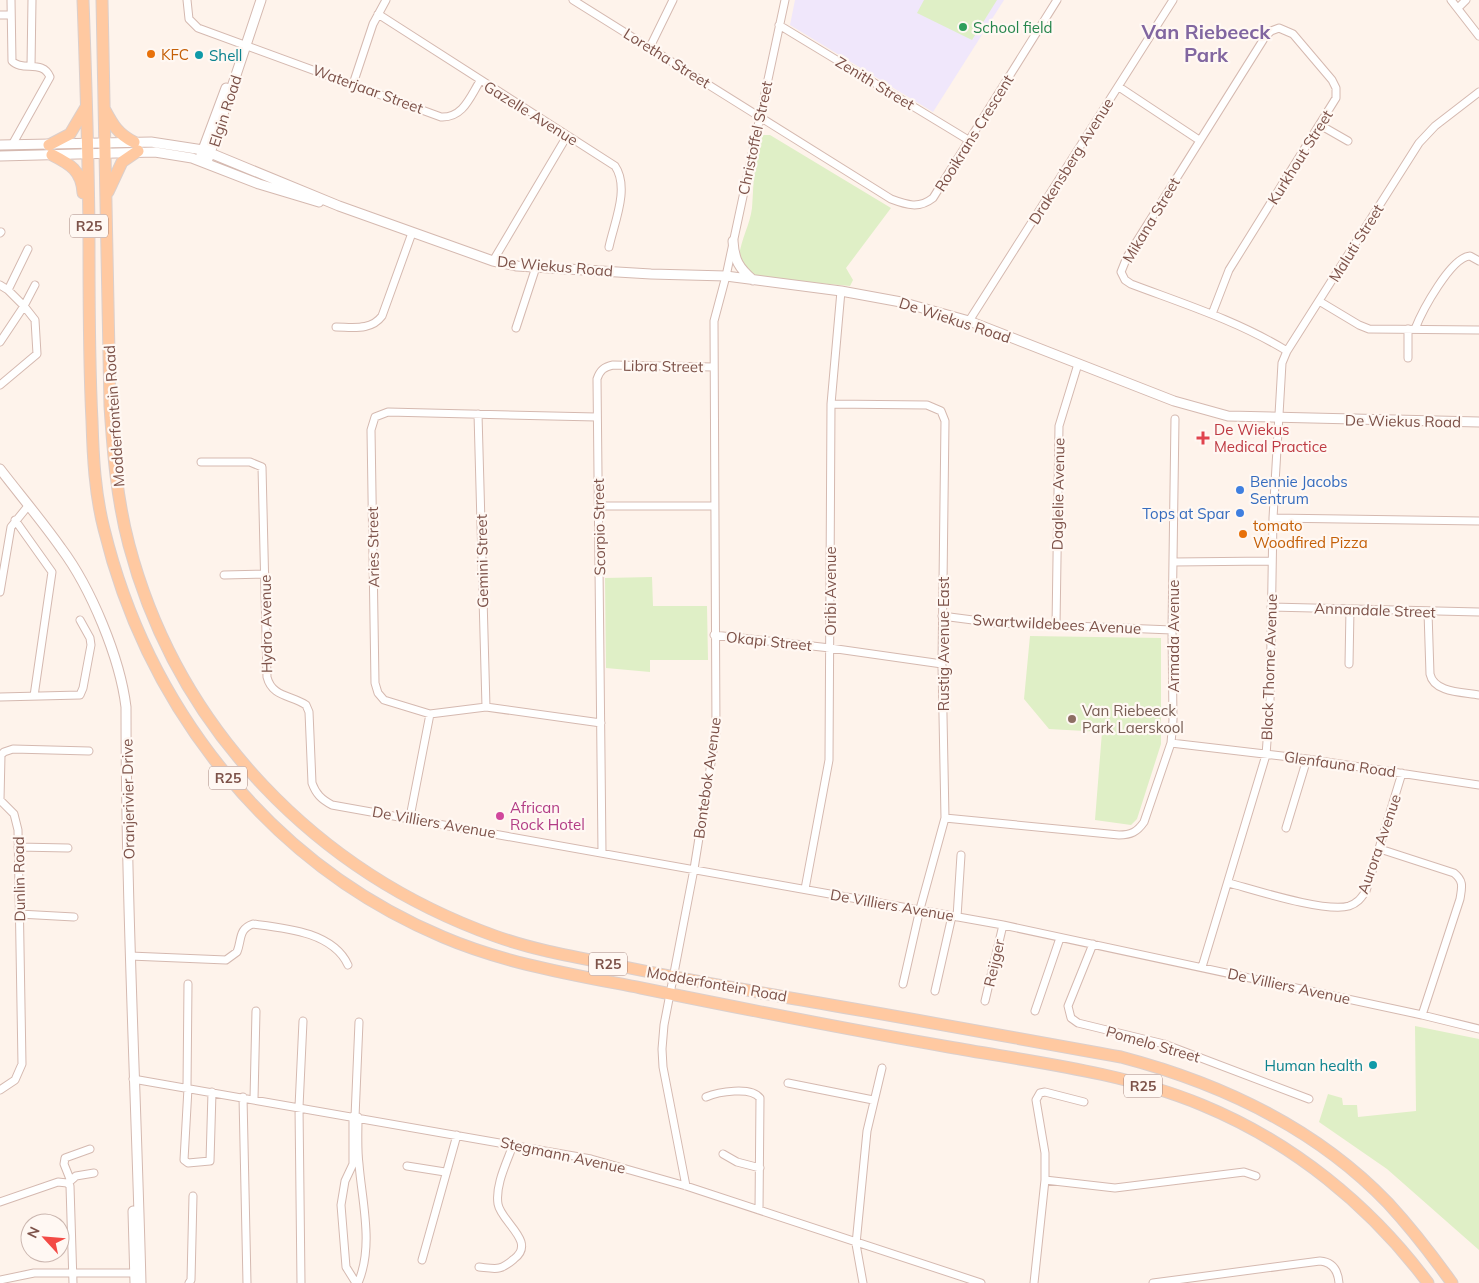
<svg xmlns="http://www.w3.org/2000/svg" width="1479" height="1283" font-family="Mulish,sans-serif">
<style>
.education{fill:#f0e7fb}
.green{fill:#dfefc6}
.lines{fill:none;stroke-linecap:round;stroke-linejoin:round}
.minor-casing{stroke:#d5b9b0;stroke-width:9}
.tertiary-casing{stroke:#d5b9b0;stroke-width:11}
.primary-casing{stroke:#dbcfcc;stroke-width:13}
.minor{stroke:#fff;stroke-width:7}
.tertiary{stroke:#fff;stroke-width:9}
.primary{stroke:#ffc9a1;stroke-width:11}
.leisure-dot{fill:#2e9e5b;stroke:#fff8f3;stroke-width:2}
.food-dot{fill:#e8710a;stroke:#fff8f3;stroke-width:2}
.culture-dot{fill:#0f9aa8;stroke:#fff8f3;stroke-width:2}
.health-dot{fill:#e0444e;stroke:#fff8f3;stroke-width:2}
.shop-dot{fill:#3f7fe0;stroke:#fff8f3;stroke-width:2}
.education-dot{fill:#8d6e63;stroke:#fff8f3;stroke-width:2}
.hotel-dot{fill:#d1479c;stroke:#fff8f3;stroke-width:2}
.labels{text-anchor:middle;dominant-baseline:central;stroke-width:4.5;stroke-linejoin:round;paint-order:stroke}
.shield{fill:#fff8f3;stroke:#a4847c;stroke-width:1}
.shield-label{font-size:14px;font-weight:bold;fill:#7d5249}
.leisure-label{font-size:15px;fill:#27864d;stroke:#fff8f3;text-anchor:start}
.food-label{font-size:15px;fill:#c56008;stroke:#fff8f3;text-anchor:start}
.culture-label{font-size:15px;fill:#0d838f;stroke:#fff8f3;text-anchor:start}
.street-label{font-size:15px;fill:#7d5249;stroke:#fff8f3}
.health-label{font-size:15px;fill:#be3a42;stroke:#fff8f3;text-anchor:start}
.shop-label{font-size:15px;fill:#366cbe;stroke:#fff8f3;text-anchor:start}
.education-label{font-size:15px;fill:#785e54;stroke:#fff8f3;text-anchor:start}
.hotel-label{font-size:15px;fill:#b23c85;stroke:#fff8f3;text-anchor:start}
.district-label{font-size:20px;font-weight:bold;fill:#8166a0;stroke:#fff8f3}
</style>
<rect width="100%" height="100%" fill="#fef3eb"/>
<path class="education" d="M795,0H1004L933,112L790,25Z"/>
<path class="green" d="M924,0H997L972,40L917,13Z
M763,135H770L891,208L846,268L853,280L850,286L755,277L739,261C739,242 750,226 752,208C754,184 753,157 763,135Z
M652,577L653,606H707L708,660H650V672L606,668L605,578Z
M1030,636L1161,638V744L1137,819L1131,825L1095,820L1102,732L1049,729L1024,699Z
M1415,1026L1479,1039V1250L1387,1169L1319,1122L1328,1094L1342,1098L1343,1105H1357L1358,1117L1416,1111Z"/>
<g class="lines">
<g class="minor-casing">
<path id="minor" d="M11,0L12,61C22,72 43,59 50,77L12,145
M187,0L189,19L198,28L441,117C463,118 470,97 480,81
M573,0L891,199C907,205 919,209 933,198L1057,0
M1451,0L1479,36
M1458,8L1466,0
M378,14L615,166C630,188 614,223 609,247
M0,15H11
M779,25L970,141
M650,47L673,0
M31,66L32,0
M353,84L373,24L386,0
M1119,87L1199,140
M1320,125L1348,141
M0,233L1,232
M493,261L567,136
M0,285L8,290L28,249
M8,290L24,306L35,285
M1319,301L1359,325L1369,329L1479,330
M1212,314L1229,270L1336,98V88L1332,80L1293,34L1279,28L1271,31L1265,37L1127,257L1121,272L1125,280L1131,284C1184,304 1238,321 1287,351
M969,321L1173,0
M336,327C352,327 371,331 382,316L412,233
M516,328L536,267
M1408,329V358
M1415,329C1422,311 1451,257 1470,256L1479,261
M0,342L24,306L35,320L37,354L0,385
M831,404L927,405L941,411L945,421L942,664L945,818L920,909L903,984
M478,414L486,707
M596,417L388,412L375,417L371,430L375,683L378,693L384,700L430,714L486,707L601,723
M201,462H250L262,467L267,677C272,697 291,695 306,705L309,712L312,783C316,794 321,799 332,805L1003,925L1422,1015L1479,1029
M599,506H714
M1273,518L1479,521
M15,520L52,572L34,696
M1174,562L1271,561
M224,575L265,574
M0,592L11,527L28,506
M1271,607L1479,612
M1428,612L1430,674C1434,693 1463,692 1479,695
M942,616L996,623L1172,630
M1056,626L1059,426L1078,364
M714,635L830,648L942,664
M1349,664L1350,609
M0,697L80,695L83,688L91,645L90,638L80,620
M1171,743L1307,759L1479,785
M410,817L430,714
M945,818L1119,835C1131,835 1137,832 1144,822L1171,743L1173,720L1172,630L1175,419
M1286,828L1307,759
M18,847L68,848
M1380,849L1454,873C1464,881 1462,887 1460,899L1422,1015
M602,852L597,379C600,370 604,367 613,365L713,367
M1229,883C1255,890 1326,913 1349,906C1358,903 1361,898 1366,891L1402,773
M805,889L829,760L831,404L841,291
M19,914L74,917
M957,917L961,855
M1093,944L1068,1006L1071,1018L1078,1023L1164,1044L1309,1099
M130,956L226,960L237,952C242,940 238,929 253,924C285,928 333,932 348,965
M1202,967L1266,755L1270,700L1273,518L1282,363L1287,351L1419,143L1435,126L1479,92
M935,991L952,916
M985,1001L1003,925
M1035,1011L1060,938
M133,1079L591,1159L686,1186L981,1283
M788,1083L873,1100
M187,1088L188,984
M188,1088L184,1160L188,1163L210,1161L212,1092
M0,1090L15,1080L22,1064L18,830L14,814L0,800L1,755L4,752L13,749L89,751
M243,1097L247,1283
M706,1097C718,1092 751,1086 760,1098L759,1210
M254,1099L256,1011
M353,1116V1164L345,1181L341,1205L346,1267L356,1283
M355,1117L359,1022
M358,1117C358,1133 357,1149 359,1164C362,1202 374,1246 358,1283
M723,1154L737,1162L760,1168
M407,1166L445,1172
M70,1179L64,1164L65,1158L90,1149
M1045,1180L1115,1188L1244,1172L1256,1176
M68,1183L76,1176L94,1173
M686,1186L663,1067L662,1049L664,1025L694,869L716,732L714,321L726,276L785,0
M0,1202L58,1182L67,1183L70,1186L73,1283
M422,1260L457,1135
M479,1267C497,1269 500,1271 514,1259C537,1242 501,1222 498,1204C495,1185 507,1162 513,1145
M0,1280L34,1273H139
M189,1283L191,1280L193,1196
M301,1283L299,1107L303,1021
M863,1283L856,1244L867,1131L882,1068
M1034,1283L1045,1180V1153L1036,1100L1040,1093L1045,1092L1084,1102
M1153,1283L1320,1261C1333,1262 1338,1271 1339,1283"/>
</g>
<g class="tertiary-casing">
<path id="tertiary" d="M0,145L151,142L203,150L339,206L493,261L517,266L651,274L726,276L841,291L901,302L969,321L1174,401L1228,416L1479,422
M201,155L226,88
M0,156L155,152L192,158L259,184L319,202
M208,159L261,0
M733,241C734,260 739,268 753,280
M0,469C20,495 42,521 61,548C91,588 120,658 126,707C126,899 136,1091 141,1283
M133,1211L135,1283"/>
</g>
<g class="primary-casing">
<path id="primary" d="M83,0C86,83 89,165 89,248C89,306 89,364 92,421C93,457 95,494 104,529C148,709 270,864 443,937C506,964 575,975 641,988C744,1009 846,1029 949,1047C1033,1062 1123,1072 1202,1105C1292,1142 1370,1205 1428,1283
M102,0L110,406C113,452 117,500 129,545C178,730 317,872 495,936C531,949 569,956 606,963C665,976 725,986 784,997C897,1016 1009,1037 1121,1057C1220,1083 1316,1128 1388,1203C1411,1228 1432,1255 1452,1283
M105,110C113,125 118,134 134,142
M49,145L70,134L86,107
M52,155C70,164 82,171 83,193
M108,192L122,162L138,151"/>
</g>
<use href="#minor" class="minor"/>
<use href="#tertiary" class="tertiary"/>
<use href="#primary" class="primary"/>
</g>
<circle class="leisure-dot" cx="963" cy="27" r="5"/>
<g class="food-dot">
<circle cx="151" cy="54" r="5"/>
<circle cx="1243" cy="534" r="5"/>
</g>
<g class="culture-dot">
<circle cx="199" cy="55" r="5"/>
<circle cx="1373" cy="1065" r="5"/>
</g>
<path class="health-dot" d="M1200.5 430.5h5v5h5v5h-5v5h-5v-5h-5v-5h5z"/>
<g class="shop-dot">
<circle cx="1240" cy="490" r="5"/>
<circle cx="1240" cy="513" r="5"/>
</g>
<circle class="education-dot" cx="1072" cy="719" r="5"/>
<circle class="hotel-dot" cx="500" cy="816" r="5"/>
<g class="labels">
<g class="shield">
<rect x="70" y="214.5" width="38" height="23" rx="4"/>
<rect x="209" y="766.5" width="38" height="23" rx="4"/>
<rect x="589" y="952.5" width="38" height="23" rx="4"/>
<rect x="1124" y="1074.5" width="38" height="23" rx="4"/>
</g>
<g class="shield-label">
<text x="89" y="226">R25</text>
<text x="228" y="778">R25</text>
<text x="608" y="964">R25</text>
<text x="1143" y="1086">R25</text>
</g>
<g class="leisure-label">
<text x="973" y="27">School field</text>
</g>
<g class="food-label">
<text x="161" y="54">KFC</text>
<text x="1253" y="525">tomato<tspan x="1253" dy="17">Woodfired Pizza</tspan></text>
</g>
<g class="culture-label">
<text x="209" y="55">Shell</text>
<text x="1363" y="1065" text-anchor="end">Human health</text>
</g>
<g class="street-label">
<text transform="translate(667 58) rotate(32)">Loretha Street</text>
<text transform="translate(875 83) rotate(31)">Zenith Street</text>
<text transform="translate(368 89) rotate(20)">Waterjaar Street</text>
<text transform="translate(225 111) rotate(-72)">Elgin Road</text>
<text transform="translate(531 113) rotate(32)">Gazelle Avenue</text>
<text transform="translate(974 133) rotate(-58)">Rooikrans Crescent</text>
<text transform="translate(755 138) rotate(-78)">Christoffel Street</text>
<text transform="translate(1300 157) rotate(-58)">Kurkhout Street</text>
<text transform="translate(1071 161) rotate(-58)">Drakensberg Avenue</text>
<text transform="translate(1151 220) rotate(-59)">Mikana Street</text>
<text transform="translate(1356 243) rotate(-58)">Maluti Street</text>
<text transform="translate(555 266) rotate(5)">De Wiekus Road</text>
<text transform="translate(955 320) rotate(18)">De Wiekus Road</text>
<text transform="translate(663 366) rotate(1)">Libra Street</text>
<text transform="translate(114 416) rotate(-94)">Modderfontein Road</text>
<text transform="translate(1403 421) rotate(1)">De Wiekus Road</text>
<text transform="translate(1058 494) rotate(-89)">Daglelie Avenue</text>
<text transform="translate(599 527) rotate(-91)">Scorpio Street</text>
<text transform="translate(373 547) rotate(-91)">Aries Street</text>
<text transform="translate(482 561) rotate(-91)">Gemini Street</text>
<text transform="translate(830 591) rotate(-90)">Oribi Avenue</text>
<text transform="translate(1375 610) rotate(2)">Annandale Street</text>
<text transform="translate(266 624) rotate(-91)">Hydro Avenue</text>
<text transform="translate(1057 624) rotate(3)">Swartwildebees Avenue</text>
<text transform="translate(1173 636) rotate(-90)">Armada Avenue</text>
<text transform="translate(769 641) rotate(6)">Okapi Street</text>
<text transform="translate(943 644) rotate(-90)">Rustig Avenue East</text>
<text transform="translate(1269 667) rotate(-88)">Black Thorne Avenue</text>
<text transform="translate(1340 764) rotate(8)">Glenfauna Road</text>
<text transform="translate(707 778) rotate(-82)">Bontebok Avenue</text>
<text transform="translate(128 799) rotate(-91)">Oranjerivier Drive</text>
<text transform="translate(434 822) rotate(10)">De Villiers Avenue</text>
<text transform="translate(1379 844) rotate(-71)">Aurora Avenue</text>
<text transform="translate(19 879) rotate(-91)">Dunlin Road</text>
<text transform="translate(892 905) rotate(10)">De Villiers Avenue</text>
<text transform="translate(994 963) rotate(-77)">Reijger</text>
<text transform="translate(717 984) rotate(10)">Modderfontein Road</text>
<text transform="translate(1289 986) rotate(12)">De Villiers Avenue</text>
<text transform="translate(1153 1044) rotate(16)">Pomelo Street</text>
<text transform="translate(563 1155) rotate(12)">Stegmann Avenue</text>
</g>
<g class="health-label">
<text x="1214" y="429">De Wiekus<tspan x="1214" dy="17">Medical Practice</tspan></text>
</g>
<g class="shop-label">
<text x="1250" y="481">Bennie Jacobs<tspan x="1250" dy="17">Sentrum</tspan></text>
<text x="1230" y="513" text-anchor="end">Tops at Spar</text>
</g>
<g class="education-label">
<text x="1082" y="710">Van Riebeeck<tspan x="1082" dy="17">Park Laerskool</tspan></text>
</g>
<g class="hotel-label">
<text x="510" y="807">African<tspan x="510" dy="17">Rock Hotel</tspan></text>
</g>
<g class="district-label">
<text x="1206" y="31">Van Riebeeck<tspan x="1206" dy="23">Park</tspan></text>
</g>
</g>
<g transform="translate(45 1238) rotate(296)"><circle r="24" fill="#fff8f3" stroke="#cbb6af"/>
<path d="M0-4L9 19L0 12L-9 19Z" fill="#f34a45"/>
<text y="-8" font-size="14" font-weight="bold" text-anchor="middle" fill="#7d5249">N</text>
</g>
</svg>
